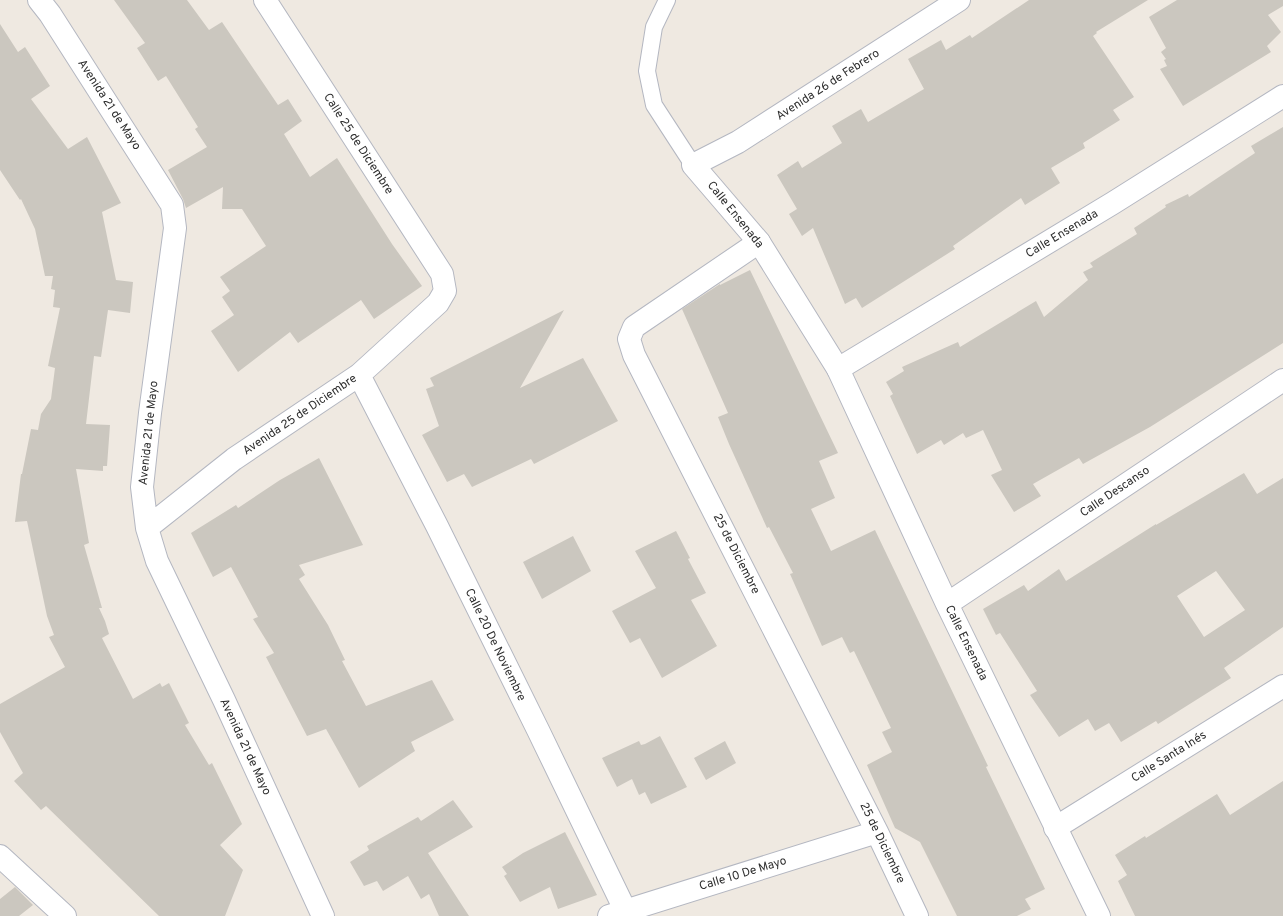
<svg xmlns="http://www.w3.org/2000/svg" width="1283" height="916" font-family="Overpass,sans-serif">
<style>
.building{fill:#cbc7bf;fill-rule:evenodd}
.lines{fill:none;stroke-linecap:round;stroke-linejoin:round}
.service-casing{stroke:#b4b7c1;stroke-width:18}
.minor-casing{stroke:#b4b7c1;stroke-width:24}
.tertiary-casing{stroke:#b4b7c1;stroke-width:24}
.service{stroke:#fff;stroke-width:16}
.minor{stroke:#fff;stroke-width:22}
.tertiary{stroke:#fff;stroke-width:22}
.labels{text-anchor:middle;dominant-baseline:central;stroke-width:3;stroke-linejoin:round;paint-order:stroke}
.street-label{font-size:12px;fill:#2e2e2e;stroke:#fff}
</style>
<rect width="100%" height="100%" fill="#efe9e1"/>
<path class="building" d="M114,0H187L209,30L222,22L278,105L288,99L302,121L284,134L310,177L337,158L392,244L422,286L374,319L361,300L298,343L290,332L238,372L211,331L234,315L222,297L230,291L220,277L266,246L242,209H222L223,187L186,208L183,199L168,170L207,147L195,129L198,127L166,76L158,81L137,48L145,43Z
M1029,0H1148L1096,32L1097,33L1093,36L1134,97L1113,110L1120,120L1083,143L1085,148L1051,168L1060,183L1025,205L1021,198L953,246L955,249L862,308L856,298L845,304L813,228L802,236L789,214L797,209L777,175L798,161L802,168L842,143L832,126L861,109L868,122L924,89L908,59L941,40L946,50L970,35L972,38Z
M1177,0H1283V6L1268,15L1281,32L1267,46L1271,52L1183,106L1160,69L1167,66L1164,60L1166,59L1161,52L1166,48L1149,17Z
M0,24L18,52L25,47L50,86L31,99L68,149L87,137L121,203L102,212L116,280L133,282L130,313L108,310L101,357L94,356L86,424L110,425L107,466H103V471L76,469L89,543L84,545L102,608H99L105,621L109,634L102,638L133,699L160,683L162,687L169,683L189,723L185,725L209,765L212,763L242,824L220,845L243,870L225,916H159L46,806L41,810L14,781L23,773L0,732V704L65,667L49,637L54,635L47,616L27,521L15,522L21,474H22L31,429L38,430L41,414L51,399L55,368L48,366L60,308L53,307L55,290L51,289L53,276H45L35,229L21,199L20,200L0,170Z
M1283,127V343L1150,427L1083,464L1079,458L1033,484L1041,496L1014,512L991,475L1002,470L983,430L966,438L963,433L944,445L941,440L917,454L890,396L893,394L886,382L904,371L902,367L958,342L960,347L1036,301L1044,317L1088,280L1083,272L1093,267L1090,263L1137,234L1134,228L1166,207L1165,205L1188,194L1189,197L1255,153L1251,146Z
M750,270L838,453L819,461L835,498L811,509L831,551L875,530L988,766L986,767L1045,889L1025,899L1031,909L1017,916H957L920,842L895,828L867,765L892,752L882,732L891,728L854,651L850,653L842,637L822,646L790,574L793,573L769,527L767,528L729,444L718,417L728,413L682,309L720,284V285Z
M564,310L520,388L583,358L618,421L534,464L531,459L472,487L464,474L447,482L422,435L439,426L426,389L434,386L430,378Z
M319,458L363,545L299,565L305,575L299,579L328,625L345,660L342,661L366,706L432,680L454,720L411,742L415,751L359,788L326,729L307,736L266,657L274,653L253,619L258,617L231,567L213,577L191,533L236,505L238,508L280,480Z
M1244,473L1257,494L1283,478V627L1224,668L1231,678L1158,724L1156,721L1121,742L1109,723L1095,731L1088,719L1059,737L1030,695L1037,691L1000,633L996,635L983,609L1024,585L1028,591L1059,569L1066,581L1156,524V525ZM1216,571L1245,610L1204,637L1177,596Z
M676,531L690,558L688,559L706,593L691,600L717,646L662,678L640,638L630,643L612,611L656,588L635,551Z
M573,536L591,571L542,599L523,562Z
M660,736L687,787L651,804L645,792L639,795L632,779L617,787L602,758L639,741L641,745L645,744Z
M725,741L736,763L706,780L694,758Z
M1283,781V916H1135L1118,881L1127,875L1115,855L1145,836L1146,838L1217,794L1230,815Z
M453,800L473,827L428,853L469,916H439L429,894L421,899L408,876L383,891L377,881L364,886L350,862L369,850L367,846L418,817L421,821Z
M565,832L597,895L558,909L550,887L520,902L504,876L507,874L502,867L523,853Z
M15,887L33,905L19,916H0V899Z"/>
<g class="lines">
<g class="service-casing">
<path id="service" d="M667,0L654,27L647,71L654,105L693,165"/>
</g>
<g class="minor-casing">
<path id="minor" d="M39,0L50,14L172,205L175,228L150,413L142,487L147,528L157,561L224,700L323,916
M759,242L634,327L629,339L634,355L877,832L917,916
M838,369L1113,203L1283,96
M359,375L437,526L538,730L628,916
M147,528L234,459L359,375L438,303L445,291L442,274L265,0
M1055,828L1283,686
M0,856L65,916
M609,916L877,832"/>
</g>
<g class="tertiary-casing">
<path id="tertiary" d="M959,0L738,142L693,165L759,242L838,369L947,604L1099,916
M947,604L1283,380"/>
</g>
<use href="#service" class="service"/>
<use href="#minor" class="minor"/>
<use href="#tertiary" class="tertiary"/>
</g>
<g class="labels">
<g class="street-label">
<text transform="translate(828 85) rotate(-33)">Avenida 26 de Febrero</text>
<text transform="translate(109 105) rotate(57)">Avenida 21 de Mayo</text>
<text transform="translate(358 144) rotate(57)">Calle 25 de Diciembre</text>
<text transform="translate(735 215) rotate(51)">Calle Ensenada</text>
<text transform="translate(1062 234) rotate(-31)">Calle Ensenada</text>
<text transform="translate(300 415) rotate(-34)">Avenida 25 de Diciembre</text>
<text transform="translate(149 433) rotate(-84)">Avenida 21 de Mayo</text>
<text transform="translate(1115 492) rotate(-34)">Calle Descanso</text>
<text transform="translate(736 554) rotate(63)">25 de Diciembre</text>
<text transform="translate(966 643) rotate(64)">Calle Ensenada</text>
<text transform="translate(495 645) rotate(64)">Calle 20 De Noviembre</text>
<text transform="translate(245 747) rotate(65)">Avenida 21 de Mayo</text>
<text transform="translate(1169 757) rotate(-32)">Calle Santa Inés</text>
<text transform="translate(882 843) rotate(64)">25 de Diciembre</text>
<text transform="translate(743 874) rotate(-17)">Calle 10 De Mayo</text>
</g>
</g>
</svg>
